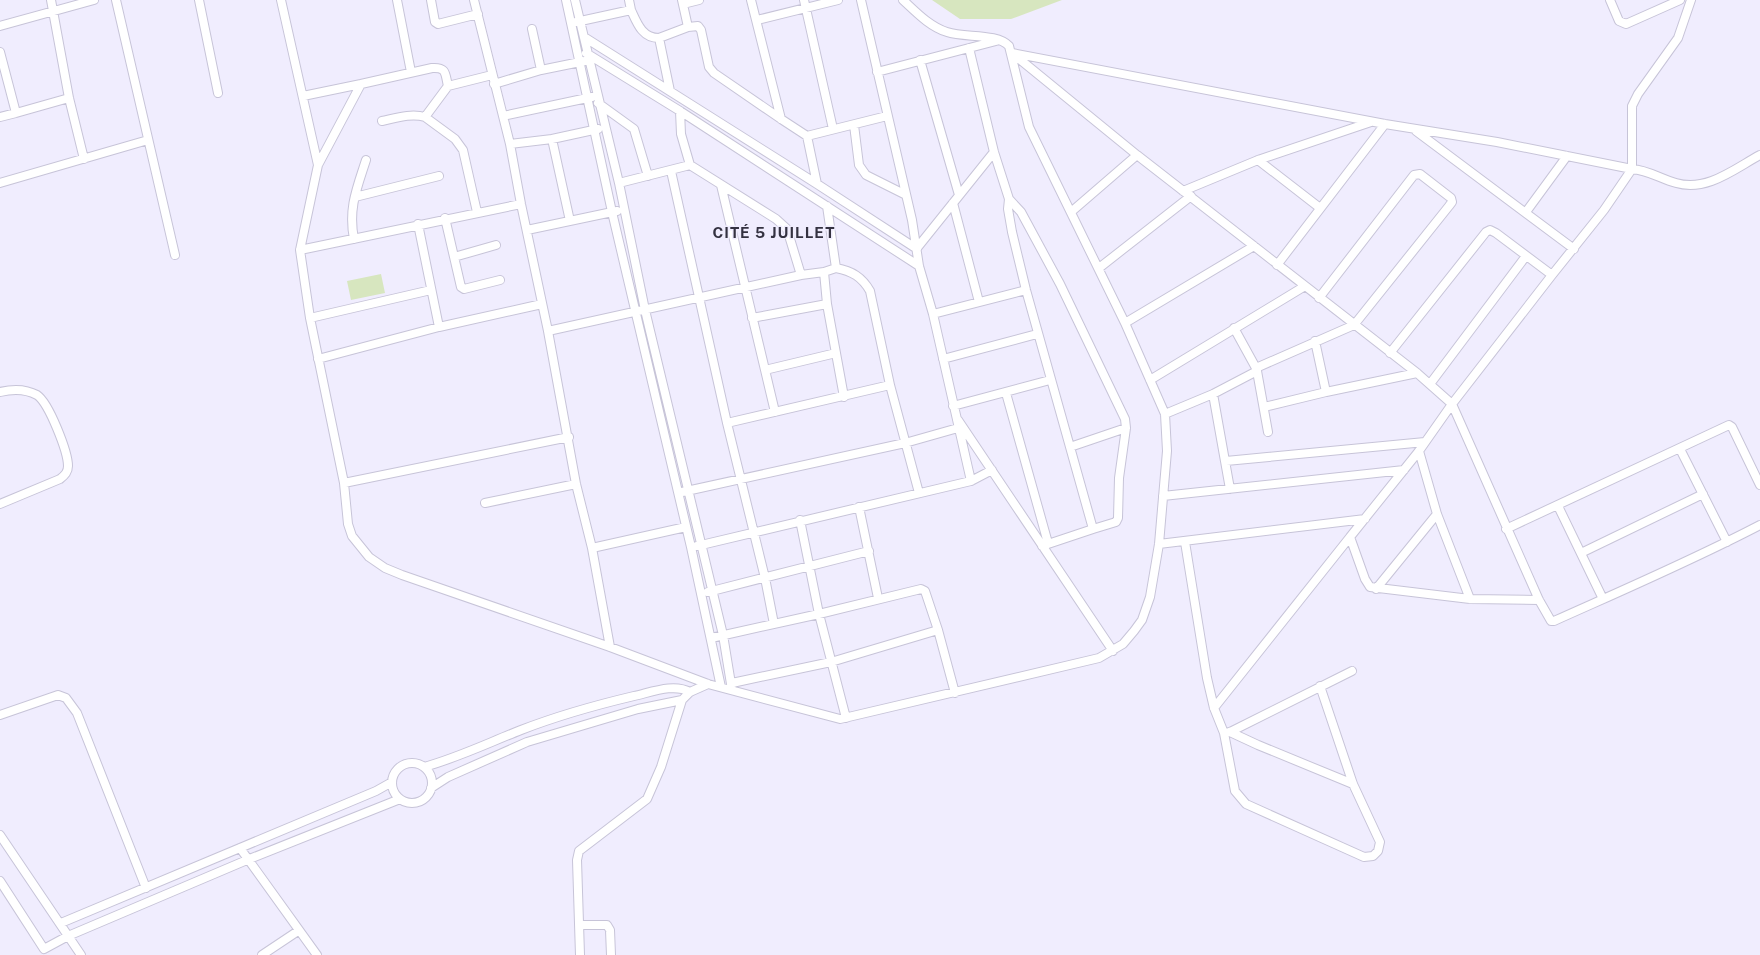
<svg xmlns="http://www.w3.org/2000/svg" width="1760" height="955" font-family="'Public Sans',sans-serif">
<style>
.green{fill:#d7e6bf}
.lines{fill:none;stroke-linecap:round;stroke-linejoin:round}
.street-casing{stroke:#c7c4d8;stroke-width:10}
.street{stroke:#fff;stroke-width:8}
.labels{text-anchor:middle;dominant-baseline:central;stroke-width:3;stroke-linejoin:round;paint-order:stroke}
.district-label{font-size:15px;font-weight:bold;letter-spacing:1px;fill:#343241;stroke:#f0edfe}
</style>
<rect width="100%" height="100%" fill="#f0edfe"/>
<path class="green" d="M932,0H1062L1011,19H960Z
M381,274L385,293L351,300L347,281Z"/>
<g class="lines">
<g class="street-casing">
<path id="street" d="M51,0L69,98L84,159
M116,0L175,255
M199,0L218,93
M281,0L318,165L300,250L310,318L344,483L348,524L352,536L369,557L385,568L402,575L610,647L708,684L840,719L1099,658L1123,644L1134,631L1142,620L1150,597L1159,544L1167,451L1165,414L1125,323L1029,127L1009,46C997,33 965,38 947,32C930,27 916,12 903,0
M397,0L411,72
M431,0L435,22L438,24L478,14
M474,0L510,144L521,204L548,331L576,484L592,548L610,647
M566,0L612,212L691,547L721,687
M575,0L619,183L645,310L723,635L732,690
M629,0L631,10
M682,0L688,27
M751,0L781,119
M804,0L833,129
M861,0L912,220L919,266L933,314L971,481
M1610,0L1619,21L1626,24L1680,0
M1691,0L1678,38L1638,94L1632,106V169C1648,170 1661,179 1676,183C1707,192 1734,169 1760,155
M683,4L699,0
M757,20L838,0
M576,22L631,10C637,23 642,38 659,38L670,91
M0,26L94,0
M532,29L541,70
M584,37L817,184L917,249
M659,38L688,27L698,26L701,30L709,67L714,73L781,119L807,136L817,184
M969,48L994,152L1009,199L1008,209L1012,232L1026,290L1093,529L1042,546
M0,52L16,113L0,117
M586,53L680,111L919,266
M920,60L959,195
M877,72L996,41
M494,84L541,70L585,61
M303,96L361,84
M598,103L634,129L648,176
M680,111L681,134L690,165L776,219L787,229L801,275L824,272L836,268L827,206
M16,113L69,98
M503,116L592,97
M425,117L448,86
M382,121C396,118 411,113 425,117L455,139L463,150L477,212
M854,125L859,165L866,175L906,195
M1416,131L1574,249
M807,136L887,116
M552,139L570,221
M510,144L552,139L598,129
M1258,160L1320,208
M318,165L361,84L432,68C447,67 445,74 448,86L492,75
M671,171L727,423L765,578L774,624
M0,183L148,140
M619,183L690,165
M721,185L775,412
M1183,191L1258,160L1371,122
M355,197L439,176
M1009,199L1021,212L1060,284L1125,419L1126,428L1119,478L1118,518L1116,522L1093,529
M953,203L979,302
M1071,212L1137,155
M1526,212L1567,156
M445,218L461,287L464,289L500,280
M418,224L439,327
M527,230L617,211
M354,239C348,208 357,188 366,160
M917,248L994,152
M300,250L521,204
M454,257L496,245
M1277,265L1385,124
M836,268C852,271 862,277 870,291L890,385L919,493
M1099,268L1191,196
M824,272L827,304L844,397
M933,314L1026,290
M310,318L431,290
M752,318L827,304
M1125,323L1254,246
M1234,328L1256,368
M548,331L801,275
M1315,341L1326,392L1417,373
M1390,353L1486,232L1490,230L1496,233L1552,275
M318,359L439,327L542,304
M943,359L1037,334
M765,370L836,353
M1257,371L1268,432
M1150,380L1305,286
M1430,384L1526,256
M0,392C12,389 26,389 37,395C49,403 68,452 68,466C68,472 65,475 60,479L0,504
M1006,393L1048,543
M1213,394L1230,489
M953,406L1050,380
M1264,407L1326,392
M1165,414L1213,394L1257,371L1256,368L1354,325L1449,206L1452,202L1451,198L1420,174L1414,175L1319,298
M958,420L1113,651
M727,423L890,385
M1070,447L1126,428
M1680,449L1727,542
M1419,451L1437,514L1470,599
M1226,461L1425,442
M344,483L569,437
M682,492L905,443L958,428
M1163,496L1404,470
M485,503L576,484
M1558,506L1603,599
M859,507L878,598
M800,520L819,614L846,718
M1506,529L1729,425L1732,427L1760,485
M1185,542L1207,678L1214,708L1224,733L1235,791L1246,804L1364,857L1373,856L1378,851L1380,842L1353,784L1320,686
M1159,544L1365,519
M697,546L971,481L992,470
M592,548L686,527
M1581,553L1703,494
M1376,589L1437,514
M708,592L869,551
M1539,600L1470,599L1370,587L1365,579L1350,537L1419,451L1452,404L1552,275L1604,210L1632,169L1497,142L1385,124L1012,53L1137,155L1417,373L1452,404L1539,600L1551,621H1554C1623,590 1693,560 1760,525
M711,638L819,614L921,589L925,591L938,630L955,693
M732,683L831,662L938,630
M1214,708L1350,537
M0,715L58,695L66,698L77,713L146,888
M1230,732L1258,745L1353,784
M1224,733L1230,732L1352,671
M392 783a20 20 0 1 1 40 0a20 20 0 1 1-40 0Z
M424,767C457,758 488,743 521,730C557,716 596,705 634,696C652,692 674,683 690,692
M431,788L448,777L527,742L638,709L682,700L690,692L708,684
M0,835L81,955
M240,848L317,955
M0,881L44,949L68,936L247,860L400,799
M61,923L376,791L392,782
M579,925H607L610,930L611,955
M262,955L298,931
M580,955L577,860L579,851L647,799L661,767L682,700"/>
</g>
<use href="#street" class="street"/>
</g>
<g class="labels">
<g class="district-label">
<text x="774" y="232">CITÉ 5 JUILLET</text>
</g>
</g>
</svg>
